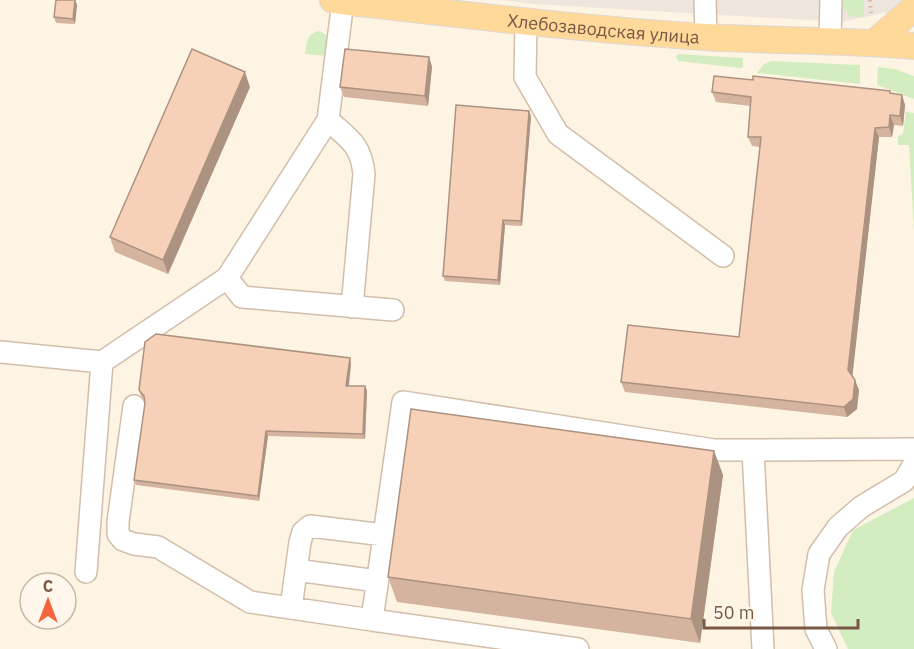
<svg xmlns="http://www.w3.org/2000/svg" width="914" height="649" font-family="'IBM Plex Sans',sans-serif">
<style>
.industrial{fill:#ede5de}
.green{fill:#d3edc0}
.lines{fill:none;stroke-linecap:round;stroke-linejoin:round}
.minor-casing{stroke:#d3bdab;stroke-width:24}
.major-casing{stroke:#dfd7d3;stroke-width:28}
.path{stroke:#dbb49b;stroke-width:4;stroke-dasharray:1.5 4.5;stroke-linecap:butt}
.minor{stroke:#fff;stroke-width:21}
.major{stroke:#ffd999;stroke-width:26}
.wall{fill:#d4b49e}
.shaded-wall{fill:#ac9281}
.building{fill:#f6d1b8;stroke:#ac9281;stroke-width:1.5}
.labels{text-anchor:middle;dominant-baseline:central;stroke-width:4.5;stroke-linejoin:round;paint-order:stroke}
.street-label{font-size:18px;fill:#795846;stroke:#fff7eb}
</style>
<rect width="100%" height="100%" fill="#fef4e3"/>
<path class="industrial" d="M502,0H910L892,11L842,22L533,4Z"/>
<path class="green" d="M843,0H864V17H851L843,8Z
M320,31L326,35L330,41L328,56L305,54C307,43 306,33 320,31Z
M678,54L743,58V67L741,68L678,61L676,57Z
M771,61L860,65V84L757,73L764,64Z
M878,67L895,69L914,76V99L877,85Z
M906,112L914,113V230L909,145H898V136L903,134Z
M914,498V649H848L831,613L834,572L853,530Z"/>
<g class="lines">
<g class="minor-casing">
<path id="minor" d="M705,0L706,37
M526,22L525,77L558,134L723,256
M830,41L831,0
M328,120C349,139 361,144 364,174L352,307
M227,278L242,297L393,310
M0,352L102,362
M134,406L118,522V534L123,540L134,544L158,547L250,602L372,620
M296,570L377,581
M86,572L102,362L227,278L328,120L343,1
M291,608L300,542L303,532L310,526L384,535
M578,649L372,620L403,402L714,450H753
M763,649L753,450L914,449
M826,649L816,629L813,590L819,554L838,527L861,507L904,481L914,464"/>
</g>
<g class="major-casing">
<g id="major">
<path id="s1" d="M333,0C456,14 580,29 705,37C774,41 844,40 914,46"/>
<path d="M874,43L914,8"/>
</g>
</g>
<path class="path" d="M870,0L871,13"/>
<use href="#minor" class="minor"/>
<use href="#major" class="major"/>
</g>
<path class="wall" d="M75,0L77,5L75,24L56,23L54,17Z
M429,57L432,67L428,106L344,97L340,87Z
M753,80L890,91L891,94L902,95L905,105L903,126L894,125L892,137H879L852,375L859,390L857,409L847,417L625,392L621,382L739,337L760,147L752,146L748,137L751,106L716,102L712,92Z
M250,87L168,274L115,252L110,237Z
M531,116L522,226L505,225L500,285L445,281L443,276Z
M351,363L349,386H365L367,391L365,439L268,436L259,501L136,485L134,480L145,403L144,399L141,396L139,390Z
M714,451L723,475L700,643L397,602L388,577Z"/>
<path class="shaded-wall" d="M75,0L77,5L75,24L73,19Z
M429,57L432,67L428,106L425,96Z
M245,72L250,87L168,274L163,260Z
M902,95L905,105L903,126L900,116Z
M529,111L531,116L522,226L521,221Z
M890,115L894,125L892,137L889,127Z
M875,128L879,137L852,380L848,370Z
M503,220L505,225L500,285L498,280Z
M350,358L351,363L348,391L346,386Z
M855,380L859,390L857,409L847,417L844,407Z
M365,386L367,391L365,439L363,434Z
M266,431L268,436L259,501L258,496Z
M714,451L723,475L700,643L691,619Z"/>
<path class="building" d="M56,0H75L73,19L54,17Z
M192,49L245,72L163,260L110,237Z
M345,49L429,57L425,96L340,87Z
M714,76L753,80V76L890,91V93L902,95L900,116L890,115L889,127L875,128L848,370L855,380L853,399L844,407L621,382L628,325L739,337L761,137H748L751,97L712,92Z
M456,105L529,111L521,221L503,220L498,280L443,276Z
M156,334L350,358L346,386H365L363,434L266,431L258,496L134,480L145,403L144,396L139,390L145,342Z
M411,409L714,451L691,619L388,577Z"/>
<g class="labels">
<g class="street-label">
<text stroke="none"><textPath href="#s1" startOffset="272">Хлебозаводская улица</textPath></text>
</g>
</g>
<g transform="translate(48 601)"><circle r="28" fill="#fff7eb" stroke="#c9b7a9" stroke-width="1.5"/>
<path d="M0-4.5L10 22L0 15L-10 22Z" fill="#f3653d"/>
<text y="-9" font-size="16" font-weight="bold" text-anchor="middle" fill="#795846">С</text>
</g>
<path d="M704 619v9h154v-9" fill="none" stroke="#795846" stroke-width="3"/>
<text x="713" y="619" font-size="18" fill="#795846" stroke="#fff7eb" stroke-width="4.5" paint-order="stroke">50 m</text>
</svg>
